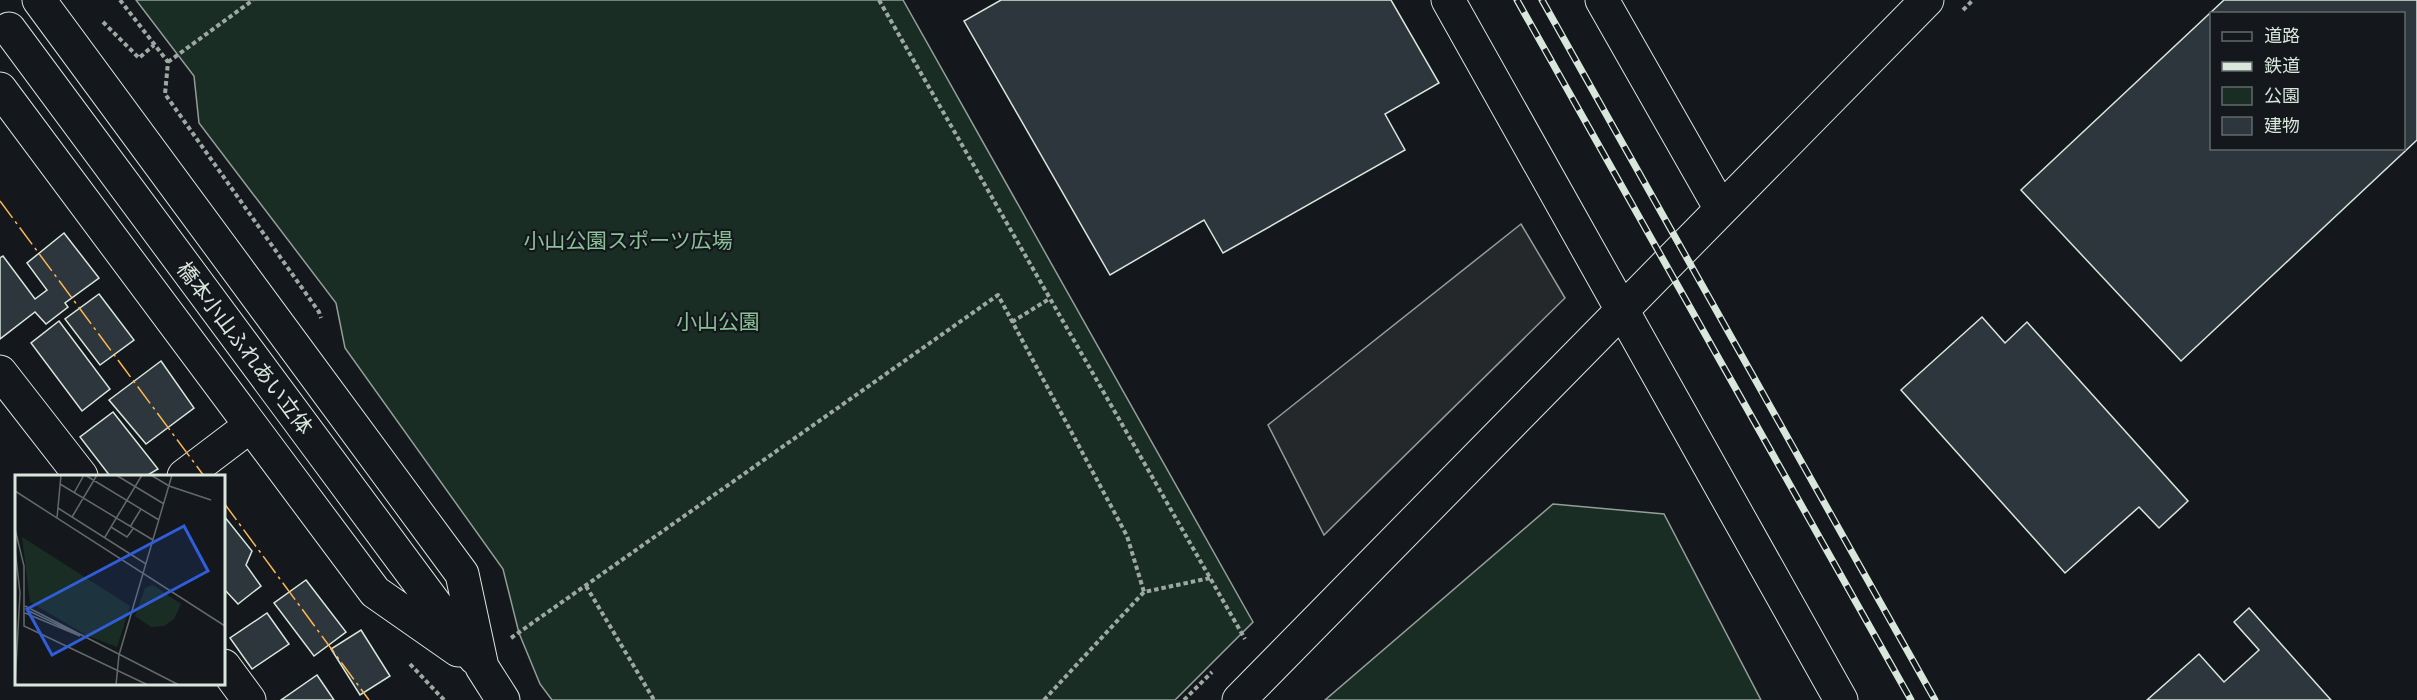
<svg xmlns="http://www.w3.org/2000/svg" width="2417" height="700" font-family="Arial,'Noto Sans JP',sans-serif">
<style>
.green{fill:#1a2d24;stroke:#939e99;stroke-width:1.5}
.parking{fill:#24282b;stroke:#939e99;stroke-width:1.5}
.building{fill:#2c363c;stroke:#d8e6dc;stroke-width:1.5;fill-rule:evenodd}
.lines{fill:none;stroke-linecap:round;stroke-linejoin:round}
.minor-casing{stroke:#d8e6dc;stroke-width:35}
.path{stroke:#9da8a2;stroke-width:4;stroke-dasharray:4.5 3;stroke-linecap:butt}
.minor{stroke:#14181c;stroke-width:33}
.rail-casing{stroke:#d8e6dc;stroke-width:7}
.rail{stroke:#14181c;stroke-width:4.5;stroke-dasharray:14;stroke-linecap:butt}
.power{stroke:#ffb74d;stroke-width:1.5;stroke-dasharray:21 4.5 3 4.5;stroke-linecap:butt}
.labels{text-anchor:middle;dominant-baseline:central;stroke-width:4.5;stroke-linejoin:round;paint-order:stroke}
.park-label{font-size:21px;fill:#8ac095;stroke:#14181c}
.street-label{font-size:21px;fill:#d8e6dc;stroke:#14181c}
.inset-road{fill:none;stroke:#626a69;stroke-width:1.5}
.view{fill:#305dd8;fill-opacity:0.15;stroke:#305dd8;stroke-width:3}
.inset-edge{fill:none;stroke:#d8e6dc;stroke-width:3}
</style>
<rect width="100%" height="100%" fill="#14181c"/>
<path class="green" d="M136,0H903L1253,622L1175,700H552L540,684L519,633L503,569L345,348L336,303L199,123L194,76Z
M1553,504L1664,514L1761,700H1325Z"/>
<path class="parking" d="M1521,224L1565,298L1324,535L1268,425Z"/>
<path class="building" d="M1001,0H1391L1439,83L1385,114L1405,150L1223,253L1204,220L1110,275L964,21Z
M2224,0H2417V140L2181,361L2021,190ZM2212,14H2404V148H2212Z
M64,233L99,278L65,303L68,307L46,324L35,312L0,339V258L3,256L35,299L47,290L27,263Z
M99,294L134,340L100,365L65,319Z
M1982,317L2005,343L2027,322L2188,501L2159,528L2139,507L2065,573L1901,390Z
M59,321L110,389L82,411L31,343Z
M161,361L194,408L146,444L109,400Z
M113,412L158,469L146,476H110L80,437Z
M224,516L252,551L246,565L261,586L238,604L224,589Z
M306,580L346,632L314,656L274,603Z
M2249,608L2331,700H2147L2199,654L2224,682L2259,650L2234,622Z
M267,613L289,644L252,669L230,638Z
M361,630L390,676L360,695L331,649Z
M317,675L334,700H281Z"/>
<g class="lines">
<g class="minor-casing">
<path id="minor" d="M39,0L462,574L482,667L503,700
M1448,0L1841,700
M1602,0L1721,209
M9,29L475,658
M0,89L375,592L458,650
M0,372L81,476
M184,476L250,426
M224,666L249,700
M1239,700L1927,0"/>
</g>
<path class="path" d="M120,0L168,62L165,94L319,312L321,318
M879,0L1245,639
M1963,10L1973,0
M103,22L139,58L154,45
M168,62L253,0
M1012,322L1049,299
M586,586L654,700
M511,638L998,295L1127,536L1144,592
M410,664L444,700
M1044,700L1144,592L1210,578
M1184,700L1212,672"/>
<use href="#minor" class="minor"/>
<g class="rail-casing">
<path id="rail" d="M1517,0L1911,700
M1542,0L1935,700"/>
</g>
<use href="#rail" class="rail"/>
<path class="power" d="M0,201L204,476
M224,503L369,700"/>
</g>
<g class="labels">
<g class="park-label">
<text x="628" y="240">小山公園スポーツ広場</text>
<text x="718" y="321">小山公園</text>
</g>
<g class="street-label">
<text transform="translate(245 348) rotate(53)">橋本小山ふれあい立体</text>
</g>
</g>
<g transform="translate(15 475)">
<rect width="210" height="210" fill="#14181c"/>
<path d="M7,62L115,131L102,172L71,160L15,127ZM138,110L166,129L159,144L149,151L136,152L120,141L130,113Z" fill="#1a2d24"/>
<path class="inset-road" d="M70,0L144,45M101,0L149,29M136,0L154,11L196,25M45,9L138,65M0,16L210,151M59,18L69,0M43,33L131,89M57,42L82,0M42,43L46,0M96,52L112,62L118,54M115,52L126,34M0,54L9,91V151L133,210M90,62L127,0M0,74L5,118L0,210M10,131L164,210M14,136L62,159M10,138L65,161M101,210L104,180L157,0"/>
<path class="view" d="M169,51L193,96L37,180L12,134Z"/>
<rect width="210" height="210" class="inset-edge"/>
</g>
<rect x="2210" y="12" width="195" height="138" fill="#14181c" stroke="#626a69" stroke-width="1.5"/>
<rect x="2222" y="32" width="30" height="9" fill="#14181c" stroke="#626a69" stroke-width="1.5"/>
<text x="2264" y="42" font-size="18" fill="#d8e6dc">道路</text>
<rect x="2222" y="62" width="30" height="9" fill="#d8e6dc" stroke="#626a69" stroke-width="1.5"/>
<text x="2264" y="72" font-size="18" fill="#d8e6dc">鉄道</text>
<rect x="2222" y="87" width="30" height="18" fill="#1a2d24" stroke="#626a69" stroke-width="1.5"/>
<text x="2264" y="102" font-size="18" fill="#d8e6dc">公園</text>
<rect x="2222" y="117" width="30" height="18" fill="#2c363c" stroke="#626a69" stroke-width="1.5"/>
<text x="2264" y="132" font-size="18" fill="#d8e6dc">建物</text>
</svg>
